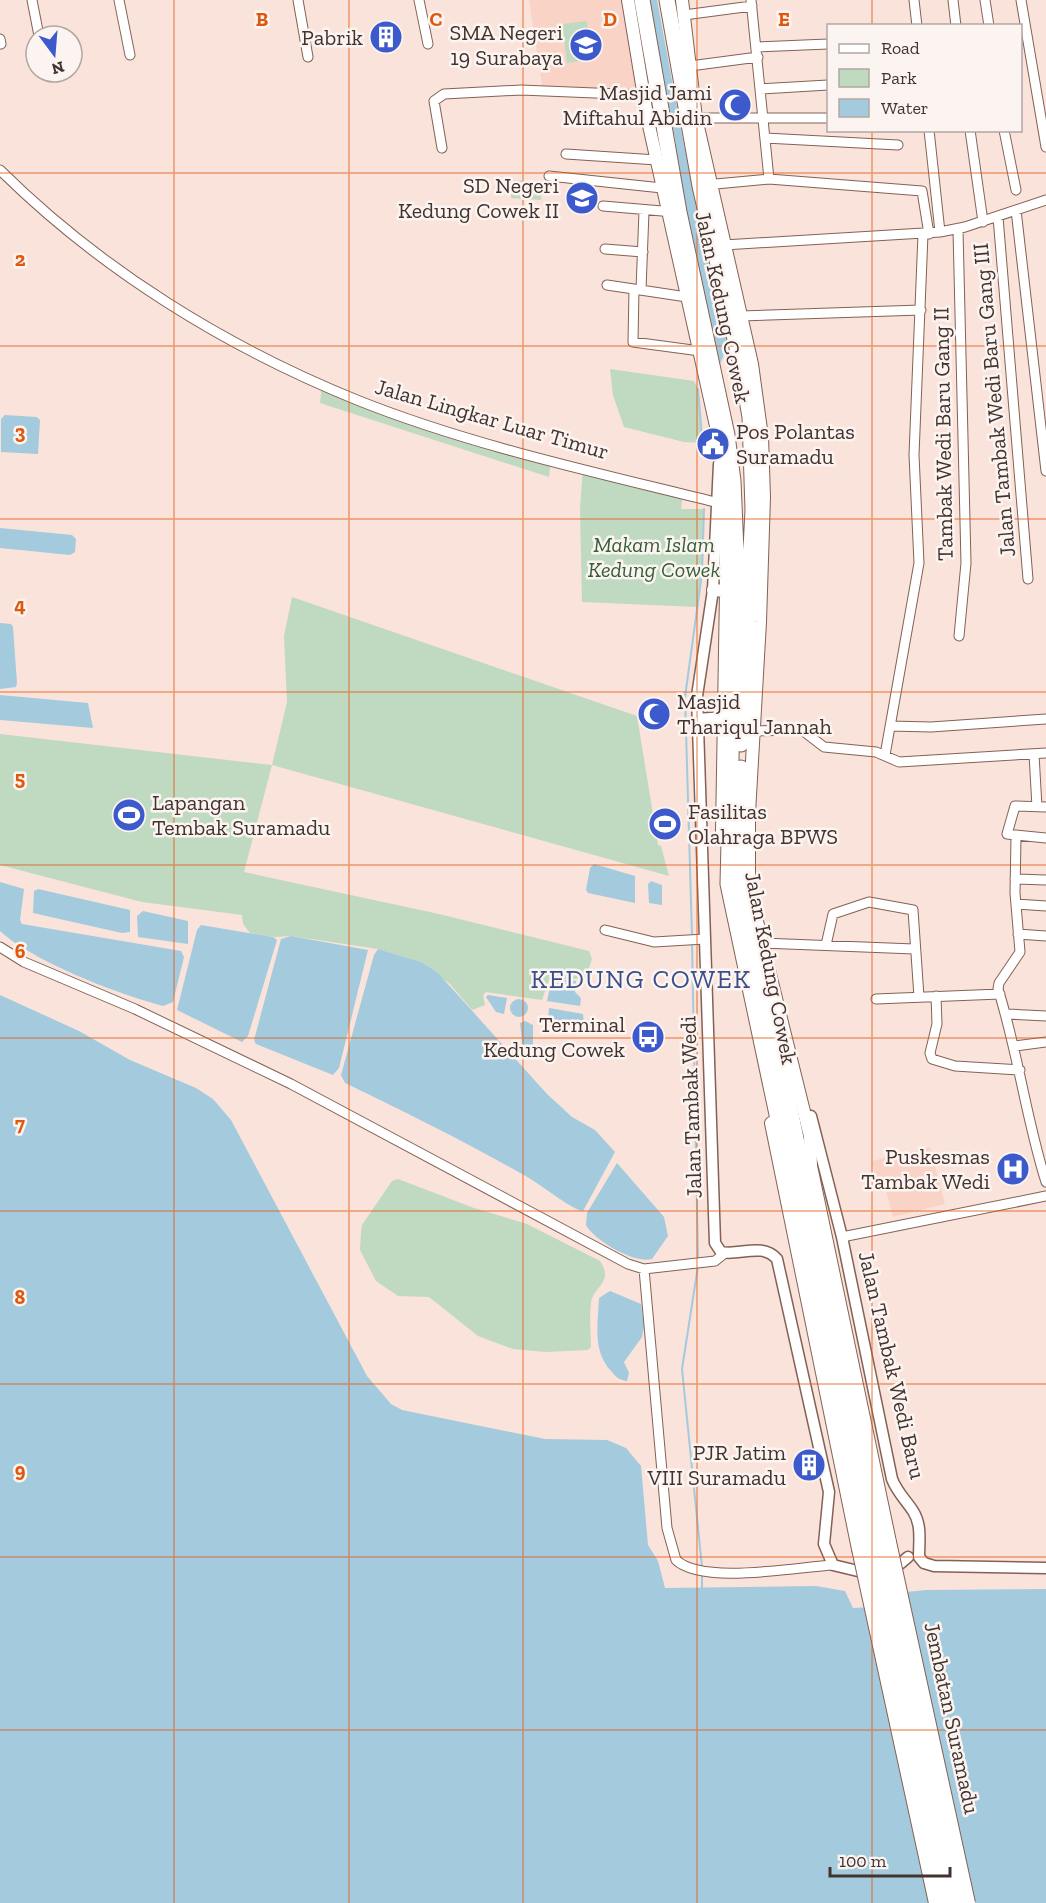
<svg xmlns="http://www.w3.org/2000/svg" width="1046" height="1903" font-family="'Zilla Slab',serif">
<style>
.built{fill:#f9d4c6}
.green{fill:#c0d9c1}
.water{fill:#a4cadd}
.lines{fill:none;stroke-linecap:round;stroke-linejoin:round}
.stream{stroke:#a4cadd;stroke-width:2}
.minor-casing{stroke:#836255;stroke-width:11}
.tertiary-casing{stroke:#836255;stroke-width:13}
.secondary-casing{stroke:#836255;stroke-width:14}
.trunk-casing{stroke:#836255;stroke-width:17}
.minor{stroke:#fff;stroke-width:9}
.tertiary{stroke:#fff;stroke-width:10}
.secondary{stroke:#fff;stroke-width:12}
.trunk{stroke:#fff;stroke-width:15}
.secondary-bridge-casing{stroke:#836255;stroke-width:14;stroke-linecap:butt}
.trunk-bridge-casing{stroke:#836255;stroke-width:17;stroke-linecap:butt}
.secondary-bridge{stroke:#fff;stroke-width:12}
.trunk-bridge{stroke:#fff;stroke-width:15}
.grid{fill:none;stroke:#e0570e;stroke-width:1.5;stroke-opacity:0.55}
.labels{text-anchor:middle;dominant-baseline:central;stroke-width:5;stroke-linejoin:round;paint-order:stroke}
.poi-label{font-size:22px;fill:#42332e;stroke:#fcf4f1;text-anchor:end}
.street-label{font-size:22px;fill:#42332e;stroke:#fcf4f1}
.park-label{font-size:22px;font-style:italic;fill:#345f38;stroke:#fcf4f1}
.quarter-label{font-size:26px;letter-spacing:1.5px;fill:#3b4e89;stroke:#fcf4f1}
.grid-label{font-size:20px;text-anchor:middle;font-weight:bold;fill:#e0570e;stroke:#fcf4f1;stroke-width:5;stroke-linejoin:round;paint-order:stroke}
</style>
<rect width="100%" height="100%" fill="#fae3da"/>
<path class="built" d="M529,0H628L644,95L543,91Z
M930,1147L945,1204L893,1217L886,1191L879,1192L872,1161Z"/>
<path class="green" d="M587,21L592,59L567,63L562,24Z
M512,180L542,182L541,200L511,198Z
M610,369L694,381L698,389L703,443L684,442L624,427L613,395Z
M322,384L358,400L551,459L549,477L320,403Z
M583,468L683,494L681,509H704L702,572L697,607L582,602L580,509Z
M292,597L637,716L658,845L661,846L669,876L272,765L244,872L439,914L589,951L592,959L586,978L549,980L542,1000L486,992L483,995L485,1005L472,1010L450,984L421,962L378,949L291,936L275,937L250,933L243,924L242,915L142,902L0,865V734L272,765L287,702L284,636Z
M398,1179L474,1208L527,1224L600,1261C615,1283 592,1287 591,1304C589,1318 591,1333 591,1347L588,1350L546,1352L513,1349L478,1336L429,1297L398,1296L376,1281L360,1250L361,1232L362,1225L392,1181Z"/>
<path class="water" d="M649,0H657L684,145L728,345L720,364L673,153L672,145L676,144Z
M5,415L37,417L40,420L38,454L1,452V419Z
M0,528L72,535L76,539L75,552L70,555L0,548Z
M0,623L11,624L13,627L17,683L16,687L0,689Z
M0,695L88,703L93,728L0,720Z
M594,864L635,876V903L588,893L586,890L590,868Z
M651,881L662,885V905L649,903L648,884Z
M0,882L24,889L20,920L22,924L181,951L184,957L173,1002L163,1006C118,994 34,962 0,931Z
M38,889L130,910V932L122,933L33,913L34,891Z
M143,911L188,921V944L138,937L137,916Z
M201,925L273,937L277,940L248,1036L242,1042L177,1010L197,930Z
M291,936L368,950L339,1068L333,1075L256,1044L254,1040L281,939Z
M378,949L421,962L438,973L547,1094L572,1117L595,1130L615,1152L583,1211C574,1211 541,1185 529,1178C470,1144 407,1113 345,1083L341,1075L374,955Z
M563,980L576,981L575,992L581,998L580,1006L547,1001L550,987Z
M0,995L79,1031L130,1060L196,1088L213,1099L231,1120L367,1376L391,1404L402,1410L545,1439L607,1440L626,1448L641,1466L648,1545L658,1561L665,1588L816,1586L845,1591L853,1608L872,1607L875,1595L926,1590L1046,1589V1903H0Z
M488,995L507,998L504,1014L496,1012L486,997Z
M510 1008a9 9 0 1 1 18 0a9 9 0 1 1-18 0Z
M549,1008L583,1014L584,1023L548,1019Z
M525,1021L533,1025V1049L523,1052L520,1023Z
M617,1163L664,1217L668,1236L652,1259C634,1264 594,1240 586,1225L587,1213Z
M610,1291L641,1304L644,1325L642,1337L624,1362L629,1373L627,1381C619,1380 616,1377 611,1371C592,1350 598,1324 599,1298Z"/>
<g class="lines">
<path class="stream" d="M698,389L703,449
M692,936L685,697L702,573L704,509
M692,942L698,1260
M698,1266L682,1369L702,1567
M702,1573V1588"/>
<g class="minor-casing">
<path id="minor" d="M32,0L39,36
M119,0L130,55
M298,0L308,57
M419,0L428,44
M751,0L769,179
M914,0L917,26
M953,0L956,26
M985,0L989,26
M1021,0L1046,147
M684,15L752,6
M0,39L1,44
M757,47L828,44
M690,66L758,57
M47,72V73
M760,89L828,85
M696,118H828
M929,130L940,232
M970,130L983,222
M1004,130L1016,190
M765,138L898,145
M442,148L434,101L444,94L521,90L644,95
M566,154L657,160
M0,170C101,270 226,347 357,400C469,445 598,473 715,502
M549,176L662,188
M705,185L769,179L922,191L929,234
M603,206L674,212
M1016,210L1046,471
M998,217L1028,579
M958,230L966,563L959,636
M724,245L940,232L965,227L1046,200
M605,249L643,252
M607,285L687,297
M634,289L633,342L700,351
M641,290L644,211
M740,316L921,310
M890,726L931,727L1046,719
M753,731L802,730L824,747L876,752L899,762L1046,753
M1034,754L1037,807
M885,755L919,563L914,455L923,234
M1046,807L1015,806L1007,834L1046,838
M1016,837L1015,893L1020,952L999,983L998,989C1018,1052 1026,1119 1046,1182
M1015,879L1046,880
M1016,904L1046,906
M605,930L654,942L705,939
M1018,934L1046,936
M760,943L914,949
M826,945L833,914L869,902L913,910L919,997
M0,947L24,962L135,1009L291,1084L628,1264L644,1269L715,1261L725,1253
M936,996L937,1024L930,1053L932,1059L955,1066L1020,1070
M876,999L1000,994
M1006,1014L1046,1016
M1015,1046L1046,1042
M842,1237L1046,1196
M644,1269L667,1528L676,1560C702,1585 797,1567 833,1565"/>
</g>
<g class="tertiary-casing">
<path id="tertiary" d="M719,464L713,590L697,696L715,1243L721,1252C740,1256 762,1242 777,1259L829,1492L824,1544L833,1565L862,1572L869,1570
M697,719L724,717
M811,1116L842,1237L892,1479C897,1492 905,1499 913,1511C922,1525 919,1541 919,1557
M919,1557L924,1563L934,1566L1046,1568
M887,1566L901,1563L908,1557"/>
</g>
<g class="secondary-casing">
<path id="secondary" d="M628,0L648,121L716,426L724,485L726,591L722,832
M682,0L696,118L752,364L762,437L764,497L760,622L749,813V889L810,1136L811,1166L890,1542
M713,590L726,591
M771,1123L858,1549"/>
</g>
<g class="trunk-casing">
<path id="trunk" d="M642,0L679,212L727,435L733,481L736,551L728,884L869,1547
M667,0L700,186L741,365L750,417L753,510L741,744
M741,768L740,889L788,1100L880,1545"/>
</g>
<use href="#minor" class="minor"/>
<use href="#tertiary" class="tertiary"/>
<use href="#secondary" class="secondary"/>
<use href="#trunk" class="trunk"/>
<g class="secondary-bridge-casing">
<path id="secondary-bridge" d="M890,1542L969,1903
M858,1549L935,1903"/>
</g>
<g class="trunk-bridge-casing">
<path id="trunk-bridge" d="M880,1545L959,1903
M869,1547L946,1903"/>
</g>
<use href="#secondary-bridge" class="secondary-bridge"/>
<use href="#trunk-bridge" class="trunk-bridge"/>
</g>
<path class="grid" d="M174,0V1903M349,0V1903M523,0V1903M697,0V1903M872,0V26M872,130V1903M0,173H1046M0,346H1046M0,519H1046M0,692H1046M0,865H1046M0,1038H1046M0,1211H1046M0,1384H1046M0,1557H1046M0,1730H1046"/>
<defs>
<g id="building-disc" transform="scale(1.725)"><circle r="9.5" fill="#3c5acc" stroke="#fcf4f1"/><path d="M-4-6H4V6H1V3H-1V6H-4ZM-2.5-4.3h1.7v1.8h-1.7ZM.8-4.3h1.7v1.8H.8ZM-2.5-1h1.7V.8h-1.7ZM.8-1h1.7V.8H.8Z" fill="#fff"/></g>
<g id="school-disc" transform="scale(1.725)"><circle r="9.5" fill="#3c5acc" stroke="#fcf4f1"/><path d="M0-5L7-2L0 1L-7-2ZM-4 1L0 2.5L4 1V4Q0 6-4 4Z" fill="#fff"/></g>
<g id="mosque-disc" transform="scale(1.725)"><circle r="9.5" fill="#3c5acc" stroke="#fcf4f1"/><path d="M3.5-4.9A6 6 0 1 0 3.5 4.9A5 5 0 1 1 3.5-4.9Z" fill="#fff"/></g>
<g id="civic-disc" transform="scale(1.725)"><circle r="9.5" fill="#3c5acc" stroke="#fcf4f1"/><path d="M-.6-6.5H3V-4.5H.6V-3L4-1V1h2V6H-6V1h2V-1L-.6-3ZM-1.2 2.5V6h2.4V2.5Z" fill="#fff"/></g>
<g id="stadium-disc" transform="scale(1.725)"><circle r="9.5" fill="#3c5acc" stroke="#fcf4f1"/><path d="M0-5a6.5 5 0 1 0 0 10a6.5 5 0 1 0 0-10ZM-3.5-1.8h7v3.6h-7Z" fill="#fff"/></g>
<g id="bus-disc" transform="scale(1.725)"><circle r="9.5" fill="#3c5acc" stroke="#fcf4f1"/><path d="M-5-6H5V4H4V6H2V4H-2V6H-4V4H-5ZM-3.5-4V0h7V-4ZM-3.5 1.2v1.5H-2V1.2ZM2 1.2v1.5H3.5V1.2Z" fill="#fff"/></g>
<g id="hospital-disc" transform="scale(1.725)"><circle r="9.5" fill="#3c5acc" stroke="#fcf4f1"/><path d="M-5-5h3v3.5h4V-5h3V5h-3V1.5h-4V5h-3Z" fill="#fff"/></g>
</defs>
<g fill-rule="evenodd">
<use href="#building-disc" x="386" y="37"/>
<use href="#school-disc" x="586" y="45"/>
<use href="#mosque-disc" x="735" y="105"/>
<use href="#school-disc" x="582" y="198"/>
<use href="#civic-disc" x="713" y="444"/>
<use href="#mosque-disc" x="654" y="714"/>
<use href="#stadium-disc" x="129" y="815"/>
<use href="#stadium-disc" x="665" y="824"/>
<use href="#bus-disc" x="648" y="1037"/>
<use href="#hospital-disc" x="1013" y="1169"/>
<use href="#building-disc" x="809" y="1465"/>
</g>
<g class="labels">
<g class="poi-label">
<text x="563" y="32">SMA Negeri<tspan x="563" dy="25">19 Surabaya</tspan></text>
<text x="363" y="37">Pabrik</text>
<text x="712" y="92">Masjid Jami<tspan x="712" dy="25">Miftahul Abidin</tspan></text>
<text x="559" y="185">SD Negeri<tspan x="559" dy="25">Kedung Cowek II</tspan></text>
<text x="736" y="431" text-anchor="start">Pos Polantas<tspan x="736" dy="25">Suramadu</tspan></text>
<text x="677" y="701" text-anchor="start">Masjid<tspan x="677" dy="25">Thariqul Jannah</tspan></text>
<text x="152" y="802" text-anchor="start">Lapangan<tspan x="152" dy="25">Tembak Suramadu</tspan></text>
<text x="688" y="811" text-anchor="start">Fasilitas<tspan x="688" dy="25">Olahraga BPWS</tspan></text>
<text x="625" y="1024">Terminal<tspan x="625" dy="25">Kedung Cowek</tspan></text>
<text x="990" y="1156">Puskesmas<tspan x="990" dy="25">Tambak Wedi</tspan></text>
<text x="786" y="1452">PJR Jatim<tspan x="786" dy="25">VIII Suramadu</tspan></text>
</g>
<g class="street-label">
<text transform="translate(723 307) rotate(78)">Jalan Kedung Cowek</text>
<text transform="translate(994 400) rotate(-95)">Jalan Tambak Wedi Baru Gang III</text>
<text transform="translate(492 419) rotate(16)">Jalan Lingkar Luar Timur</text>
<text transform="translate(943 434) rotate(-91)">Tambak Wedi Baru Gang II</text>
<text transform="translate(771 968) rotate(79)">Jalan Kedung Cowek</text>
<text transform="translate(691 1107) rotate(-92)">Jalan Tambak Wedi</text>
<text transform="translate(892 1365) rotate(77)">Jalan Tambak Wedi Baru</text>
<text transform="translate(952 1718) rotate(78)">Jembatan Suramadu</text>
</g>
<g class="park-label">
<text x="654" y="544">Makam Islam<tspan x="654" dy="25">Kedung Cowek</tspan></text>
</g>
<g class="quarter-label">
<text x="641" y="979">KEDUNG COWEK</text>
</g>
</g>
<g class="grid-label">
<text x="262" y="26">B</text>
<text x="436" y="26">C</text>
<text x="610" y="26">D</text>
<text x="784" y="26">E</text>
<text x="20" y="266">2</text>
<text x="20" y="439">3</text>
<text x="20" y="612">4</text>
<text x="20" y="785">5</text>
<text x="20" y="958">6</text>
<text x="20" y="1131">7</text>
<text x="20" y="1304">8</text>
<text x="20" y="1477">9</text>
</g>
<rect x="827" y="24" width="195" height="108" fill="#fcf4f1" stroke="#b2a7a3" stroke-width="1.5"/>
<rect x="839" y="44" width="30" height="9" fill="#ffffff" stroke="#b2a7a3" stroke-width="1.5"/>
<text x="881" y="54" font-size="18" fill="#42332e">Road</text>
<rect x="839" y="69" width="30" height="18" fill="#c0d9c1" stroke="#b2a7a3" stroke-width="1.5"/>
<text x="881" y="84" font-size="18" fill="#42332e">Park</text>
<rect x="839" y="99" width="30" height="18" fill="#a4cadd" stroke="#b2a7a3" stroke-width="1.5"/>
<text x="881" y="114" font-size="18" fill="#42332e">Water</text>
<g transform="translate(54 54) rotate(164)"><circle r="28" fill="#fcf4f1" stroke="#b2a7a3" stroke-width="1.5"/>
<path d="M0-4.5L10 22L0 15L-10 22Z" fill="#3c5acc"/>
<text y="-9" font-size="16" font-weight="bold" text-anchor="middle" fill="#42332e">N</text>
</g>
<path d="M830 1867v9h120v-9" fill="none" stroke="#42332e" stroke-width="3"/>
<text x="839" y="1867" font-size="18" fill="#42332e" stroke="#fcf4f1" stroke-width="4.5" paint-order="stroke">100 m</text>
</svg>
